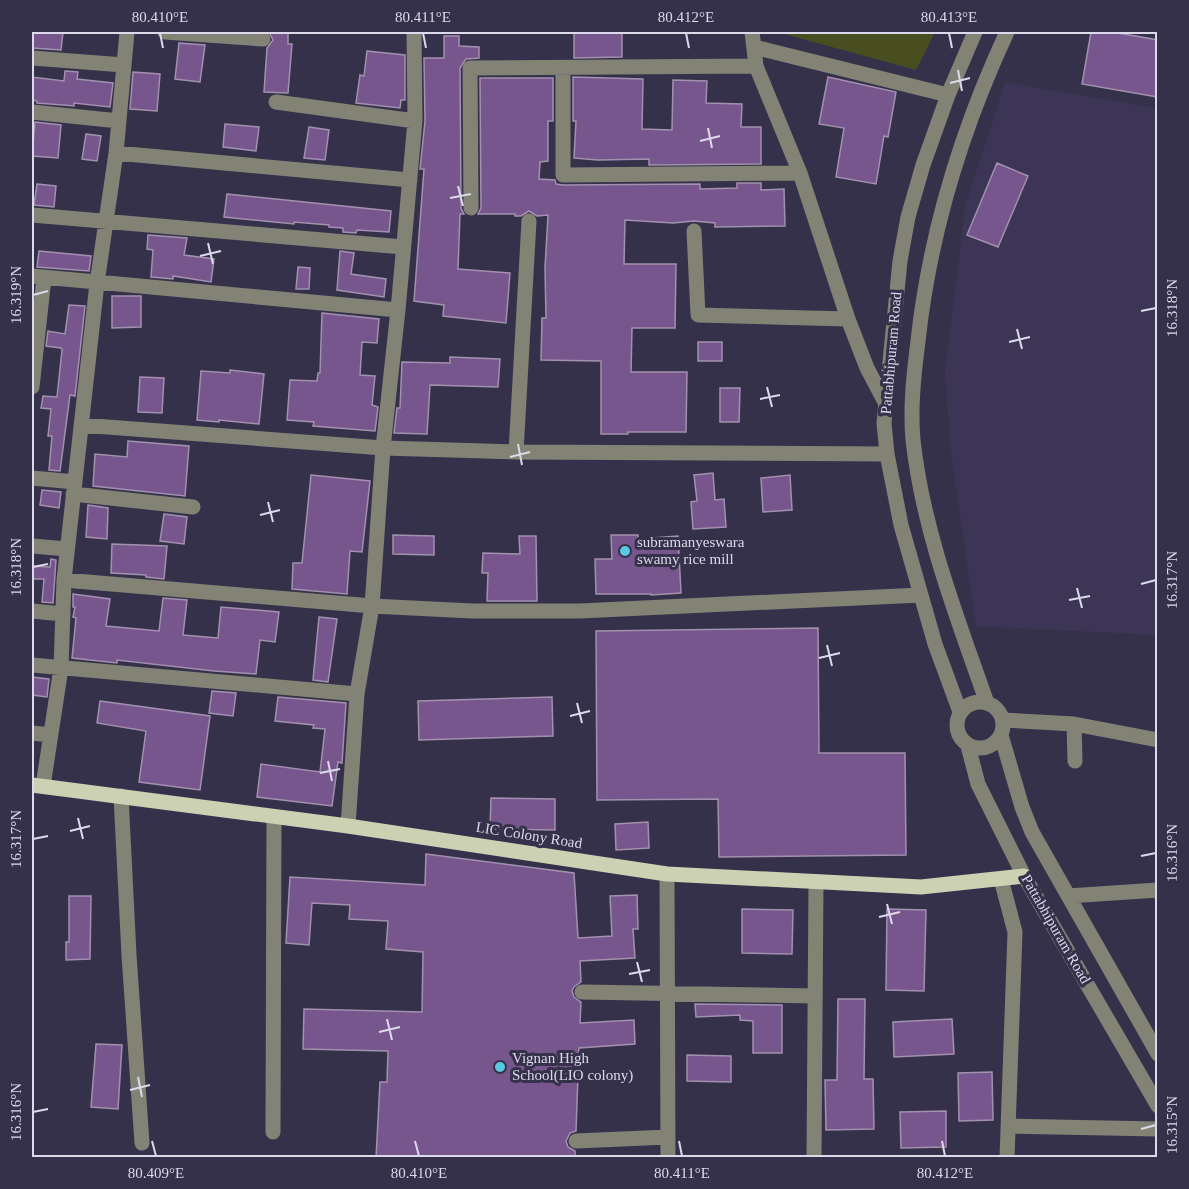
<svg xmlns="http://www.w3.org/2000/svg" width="1189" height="1189" font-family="'Times New Roman',serif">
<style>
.built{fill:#3c3556}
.green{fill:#494e21}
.building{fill:#77568d;stroke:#a291ae;stroke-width:1.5}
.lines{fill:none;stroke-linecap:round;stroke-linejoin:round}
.minor{stroke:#828375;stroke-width:15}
.major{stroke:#cdd1b4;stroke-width:15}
.ticks{fill:none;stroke:#dcd9ea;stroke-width:2}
.poi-dot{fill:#58c9e3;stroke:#36314b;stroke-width:2}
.labels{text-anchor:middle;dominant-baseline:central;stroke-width:6;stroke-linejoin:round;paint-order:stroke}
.street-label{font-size:15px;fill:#dcd9ea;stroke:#36314b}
.poi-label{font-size:15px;fill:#dcd9ea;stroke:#36314b;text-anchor:start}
.neatline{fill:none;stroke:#dcd9ea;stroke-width:2}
.ticks-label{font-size:15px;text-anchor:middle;fill:#dcd9ea}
</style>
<rect width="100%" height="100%" fill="#36314b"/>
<path class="built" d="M1005,82L1157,108V635L976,626L951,454L945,372L965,207Z"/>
<path class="green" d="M777,32H935L916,70Z"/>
<path class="building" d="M32,32H63L61,50L32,48Z
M269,32H288V44H292L288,93L264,92L267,48L273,40Z
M574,32H622V57L574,58Z
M1091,32H1112L1158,40V97L1082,84Z
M444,36H459V46L479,47V58L466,59L460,68L461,208L464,214H460L458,269L510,273L506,323L443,316L444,305L414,301L424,169H420L425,121L424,58H444Z
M179,43L205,45L200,82L175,79Z
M367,51L405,55V100H401L400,108L356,103L360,75L364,76Z
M65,71L78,72L77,79L113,83L110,107L74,103V106L63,105L37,103V101L32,100V77L64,81Z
M133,72L160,74L157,111L130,109Z
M573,77L643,79L642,129L672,130L673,80L707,81L706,103L742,104L741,127H761V164L649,165V159L598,160L574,158L576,121H573Z
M828,77L896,92L888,137L884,136L876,184L836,177L844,128L819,124Z
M480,78H553V121H548V161L540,162L539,179L555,180L556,184L563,185L700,184V189L737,188V183H761V190L784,189L785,226L715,227V223L694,221L673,223L625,220L624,264H676L675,328H632L631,372H687L686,432H628V434H601V361L541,360L542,318H546L545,268L548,215L537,216L529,211L521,216H515V214H478L481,208Z
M35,122L61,125L58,158L32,156Z
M225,124L259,127L256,151L223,147Z
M309,127L329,130L325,160L304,158Z
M86,134L101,136L97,161L82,159Z
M997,163L1028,176L998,247L967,235Z
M37,184L56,186L54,207L34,205Z
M227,194L391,211L389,232L357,230L356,233L343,232V228L329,227V225L294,222V224L224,217Z
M148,235L187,238L184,255L214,259L211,282L173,276V279L151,277L153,250L147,249Z
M39,251L91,256L89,271L37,267Z
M340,251L354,253L351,274L386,279L384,297L337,290Z
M298,267L310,268L309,289H296Z
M112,296H141V327L112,328Z
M69,305L85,306L75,396L70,395L60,471L49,470L52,436H48L51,409L41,408L43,396L57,397L62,350L61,348L46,346L48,331L65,334Z
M322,313L379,319L377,343L362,342L360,375L375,376L372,405L378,407L375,431L313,426L314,422L287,420L290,380L317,381L318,373H320Z
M698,342H722V361H698Z
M450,357L500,359L498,387L430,385L427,434L394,433L397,408H400L402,362L450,363Z
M230,370L264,374L259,424L219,420V422L197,420L201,371L230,373Z
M140,377L164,378L162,413L138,412Z
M720,388H740L739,422H720Z
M128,441L189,446L185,496L93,486L95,454L127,457Z
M713,473L715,500L724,499L726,527L693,529L691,502L697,501L694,475Z
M311,475L370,481L362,552L350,551L347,594L292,589L293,563H302Z
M790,475L792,510L763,512L761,478Z
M42,490L61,492L59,508L40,505Z
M88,505L108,508L107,539L86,537Z
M164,514L187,517L184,544L160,541Z
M393,535L434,536V555L393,554Z
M611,535H638V539L678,536L681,593L651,595V594H596L595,559H612Z
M519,536H536L537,601H487L488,573H482L483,553L520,554Z
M112,544L167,546L164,579L146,577V575L111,573Z
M51,559L56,560L53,603L42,602L44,579H33V566L50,567Z
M73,594L110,599L106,626L159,631L163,598L187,600L183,635L218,638L221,607L279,612L275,642L260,640L256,674L214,671L117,660V663L72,658L76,618L73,617L75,607H73Z
M319,617L337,619L328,682L313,680Z
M818,628L819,753H905L906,855L719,857L718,799L597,800L596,631Z
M32,677L49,679L47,697L32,695Z
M212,691L236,693L233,716L209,713Z
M278,697L346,703L342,763L338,762L332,806L257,797L261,764L320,772L325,729L313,728L314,725L275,721Z
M552,697L553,736L419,740L418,701Z
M100,701L210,716L200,790L139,782L146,731L97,723Z
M491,798L555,799V830L490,829Z
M648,822L649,848L616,850L615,824Z
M426,854L574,873L578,938L612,936L610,896L637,895L638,929H633L635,958L580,961L581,982L574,987L572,991L574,997L581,1002L580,1023L634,1020L635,1044L579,1048L576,1131L570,1133L566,1141L568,1147L575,1151V1158H376L380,1082H387L388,1051L303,1049L304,1009L422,1012L423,952L386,949L388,921L349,919L350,905L312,903L309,945L286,943L290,877L425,885Z
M69,896H91L90,959L66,960V942H69Z
M742,909L793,910L792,954L742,953Z
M887,909L926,910L924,991L886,990Z
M838,999H865L864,1079H873L874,1129L826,1130L825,1080H837Z
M695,1004L782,1005V1053H753V1021L740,1020V1015L696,1017Z
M952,1019L954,1054L894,1057L893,1022Z
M96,1044L122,1045L118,1109L91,1107Z
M687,1055L731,1056V1082L687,1081Z
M992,1072L993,1120L959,1121L958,1073Z
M946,1111V1147L901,1148L900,1112Z"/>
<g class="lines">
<path class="minor" d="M165,32L263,39
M752,32L756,66L800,173L848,319L867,368L885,402
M754,47L948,95
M32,58L124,65
M563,68V175L800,173
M276,102L415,121
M32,112L119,121
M116,153L410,180
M471,208L470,68L756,66
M32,215L403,247
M694,231L698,315L848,319
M32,276L398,310
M32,387L44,278
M81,425L383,448L516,452L887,454
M516,452L529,221
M32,478L75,482
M73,494L193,507
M32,546L67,549
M64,580L372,606L472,611H580L921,595
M32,611L63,614
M32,665L357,694
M957 725a23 23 0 1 1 46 0a23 23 0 1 1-46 0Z
M987,703C957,617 923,531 913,440C910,407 914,373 918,341C930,231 961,131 1007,32
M960,712L935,644L901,525L887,454L884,423L900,261L908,217L923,165L948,95L975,32
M1003,720L1074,724L1158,740
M1074,724L1075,761
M32,733L50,735
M1001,735L1022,807L1032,832L1158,1054
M968,746L978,784L1024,876L1158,1106
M43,786L61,668L64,580L97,283L116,153L127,32
M121,796L129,955L142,1143
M348,826L357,694L372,606L383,448L398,310L415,121L414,32
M667,874L668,1158
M1001,879L1015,932L1007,1158
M1068,896L1158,890
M582,992L815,996
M1009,1126L1158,1129
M273,1132L274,817
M576,1141L668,1137
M814,1158L816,882"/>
<path class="major" d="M32,785L348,826L667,874L921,887L1024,876"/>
</g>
<path class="ticks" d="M160,33L163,48M423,33L426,48M686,33L689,48M949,33L952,48M958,70L962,91M950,83L970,78M708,128L712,148M700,141L720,136M458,186L463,206M450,198L471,194M208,243L213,264M200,256L221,251M33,295L48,291M1141,311L1156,308M1017,329L1022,349M1009,342L1030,337M767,387L772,407M760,399L780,395M518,444L522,465M510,457L530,452M268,502L273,522M260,515L280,510M33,567L48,564M1141,584L1156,580M1077,588L1082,608M1069,600L1090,596M827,645L832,666M819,658L840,653M577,703L582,723M570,716L590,711M328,761L332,781M320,773L340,769M78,818L83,839M70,831L90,826M33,839L48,836M1141,856L1156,853M887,904L892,924M879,917L900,912M637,962L642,982M629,974L650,970M387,1019L392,1040M379,1032L400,1027M138,1077L142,1097M130,1090L150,1085M33,1112L48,1109M1141,1129L1156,1125M152,1141L156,1156M415,1141L419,1156M679,1141L682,1156M942,1141L945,1156"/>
<g class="poi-dot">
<circle cx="625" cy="551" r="6"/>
<circle cx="500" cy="1067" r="6"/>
</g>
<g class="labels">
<g class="street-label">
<text transform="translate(891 353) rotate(-85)">Pattabhipuram Road</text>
<text transform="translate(529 835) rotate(9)">LIC Colony Road</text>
<text transform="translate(1056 929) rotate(60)">Pattabhipuram Road</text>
</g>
<g class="poi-label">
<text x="637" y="542">subramanyeswara<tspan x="637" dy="17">swamy rice mill</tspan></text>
<text x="512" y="1058">Vignan High<tspan x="512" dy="17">School(LIO colony)</tspan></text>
</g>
</g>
<rect width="1189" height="1189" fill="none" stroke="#36314b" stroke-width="66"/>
<rect x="33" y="33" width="1123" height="1123" class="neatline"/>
<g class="ticks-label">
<text x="160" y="22">80.410°E</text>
<text x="423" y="22">80.411°E</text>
<text x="686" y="22">80.412°E</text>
<text x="949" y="22">80.413°E</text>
<text transform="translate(16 295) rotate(-90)" y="5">16.319°N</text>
<text transform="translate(1172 308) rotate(-90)" y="5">16.318°N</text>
<text transform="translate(16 567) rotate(-90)" y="5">16.318°N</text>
<text transform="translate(1172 580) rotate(-90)" y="5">16.317°N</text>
<text transform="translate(16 839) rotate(-90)" y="5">16.317°N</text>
<text transform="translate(1172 853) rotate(-90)" y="5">16.316°N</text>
<text transform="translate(16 1112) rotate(-90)" y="5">16.316°N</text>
<text transform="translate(1172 1125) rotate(-90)" y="5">16.315°N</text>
<text x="156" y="1178">80.409°E</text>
<text x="419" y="1178">80.410°E</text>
<text x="682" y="1178">80.411°E</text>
<text x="945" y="1178">80.412°E</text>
</g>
</svg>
